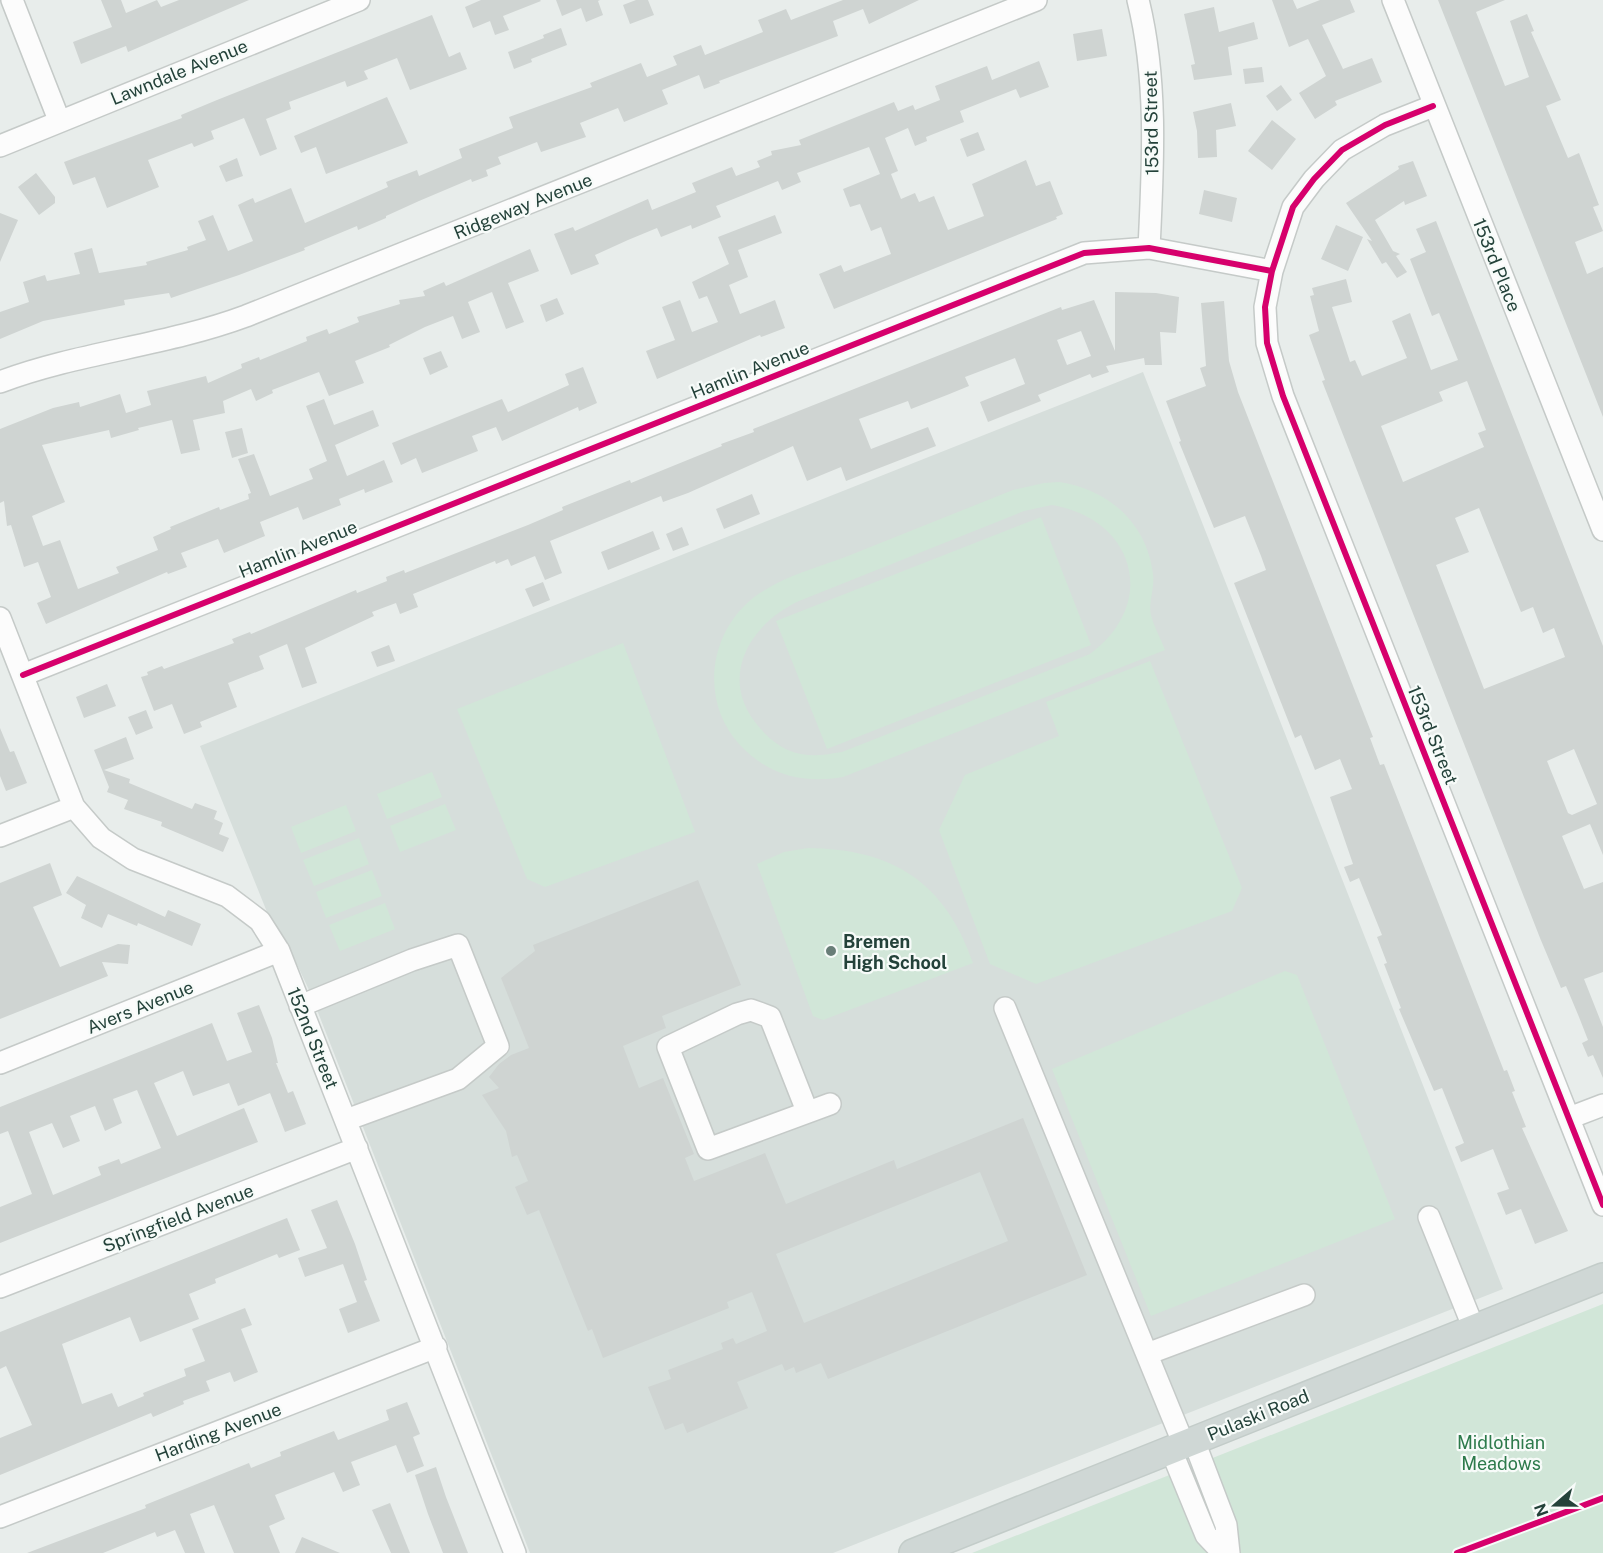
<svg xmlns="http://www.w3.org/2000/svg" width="1603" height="1553" font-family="'Public Sans',sans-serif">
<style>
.built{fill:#d6dedb}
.green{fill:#d1e6d8;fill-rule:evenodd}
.building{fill:#cfd4d2;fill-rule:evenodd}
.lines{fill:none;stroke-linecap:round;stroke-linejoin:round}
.minor-casing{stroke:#c5cac8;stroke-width:24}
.major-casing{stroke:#c3ccc9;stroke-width:30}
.minor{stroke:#fcfcfc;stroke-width:21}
.major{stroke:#cfd7d5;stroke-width:27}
.cycleway-casing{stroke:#f7fbf9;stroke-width:10}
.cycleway{stroke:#d6006c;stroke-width:6}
.poi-dot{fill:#697e78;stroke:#f7fbf9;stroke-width:2}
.labels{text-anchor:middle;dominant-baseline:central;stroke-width:4.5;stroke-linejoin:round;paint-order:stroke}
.street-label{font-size:18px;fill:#24423a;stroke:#f7fbf9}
.poi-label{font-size:18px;font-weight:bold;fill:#24423a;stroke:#f7fbf9;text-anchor:start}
.park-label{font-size:18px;fill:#2d7a4b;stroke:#f7fbf9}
</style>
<rect width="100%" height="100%" fill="#e8edeb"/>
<path class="built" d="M1143,372L1503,1289L833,1553H530L310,992L284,937L269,917L200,746Z"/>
<path class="green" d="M1059,482C1108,489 1147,523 1153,574C1155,587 1148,604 1151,615C1154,627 1161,639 1165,650L843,777C803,784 768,775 740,745C698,700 709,627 760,593C785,576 819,567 848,556C903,534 958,512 1013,490L1044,483ZM1052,505C1135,519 1159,603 1090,654L842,752C829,754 815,757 801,754C784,751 770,740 759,727C717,679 749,624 799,601L1024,511Z
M1041,517L1091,645L827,749L776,621Z
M623,643L695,832L545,887L527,879L457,709Z
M1150,661L1242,888L1232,911L1036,984L990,964L939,830L965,775L1059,736L1046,702Z
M432,772L442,797L387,819L377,794Z
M445,804L456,830L400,852L390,826Z
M346,805L356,831L301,853L291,827Z
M359,838L369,864L314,886L303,860Z
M808,848C893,849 945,882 973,963L823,1020L813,1016L757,864L784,852Z
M372,870L382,896L326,918L316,892Z
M385,903L395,929L340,951L329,925Z
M1285,971L1297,975L1395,1219L1151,1316L1052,1069Z
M1603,1304V1553H972Z"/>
<path class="building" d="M101,0H121L126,13L157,0L161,7L179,0H249L128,52L126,46L81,64L73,42L112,27Z
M481,0H540L541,1L503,16L509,30L495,35L490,21L473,28L465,7Z
M556,0H600L598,1L603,15L586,22L581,8L562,16Z
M636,0H648L654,15L630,24L623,5Z
M843,0H919L869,24L863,9L833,21L838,36L719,81L720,83L704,89L699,75L662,90L668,104L624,122L618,108L580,123L586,137L541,152L537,142L498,157L501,164L486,170L488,176L472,182L471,179L419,201L386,216V218L358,230L357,226L304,248L305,250L239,275L171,298L169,293L124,300L125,305L43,321L0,339V312L29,302L23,282L45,275L47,281L80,274L74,253L92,248L99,273L147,265L146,262L188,250L187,247L206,240L198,221L213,215L228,251L253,241L238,205L246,201L253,198L255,203L291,188L305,223L388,187L386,182L417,170L419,176L462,158L459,149L513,128L509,117L592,87L590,83L641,63L647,77L677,65L673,56L701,45L705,55L763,32L758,20L786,9L791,20Z
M1272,0H1293L1297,9L1320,0H1350L1355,12L1322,25L1343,69L1372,58L1382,82L1335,101L1337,105L1315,119L1299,93L1326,76L1308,39L1289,47Z
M1438,0H1505L1476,12L1505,86L1529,77L1510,21L1527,14L1534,31L1531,32L1561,100L1546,106L1568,158L1579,153L1599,205L1593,207L1603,231L1575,242L1587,274L1603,267V417Z
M1214,7L1219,32L1254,22L1258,39L1228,47L1232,75L1194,80L1191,65L1195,64L1184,14Z
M432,15L449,57L460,52L467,69L410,90L397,58L364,71L368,79L347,87L345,81L289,102L291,109L266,119L277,149L260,156L244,118L211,131L214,139L194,147L192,143L148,160L159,187L107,208L95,177L73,185L64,162L182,118L181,115L217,100Z
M561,28L567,45L531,59L532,62L514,69L508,52L544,38L543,35Z
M1102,29L1107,56L1077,61L1073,34Z
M1039,61L1049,87L1020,98L1016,89L960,111L964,122L926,137L927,141L915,146L908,128L885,138L898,171L891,174L901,199L915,193L919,202L934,196L948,230L984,216L972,184L1026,160L1036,186L1050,181L1063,214L1056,217L1057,219L834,309L819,274L841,265L844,272L891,254L881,227L871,231L860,204L850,207L843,189L880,174L869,147L797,173L801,182L782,190L778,181L716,206L721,217L692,229L691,225L661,237L657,228L628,240L595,255L599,264L571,275L554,234L573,227L575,231L648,199L652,210L696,192L692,183L732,167L736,176L760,167L757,161L772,155L771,151L801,145L799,140L894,102L898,111L913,105L915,110L940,100L935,86L987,66L992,80Z
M1262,67L1264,82L1245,84L1243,69Z
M1281,85L1292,100L1277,111L1266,96Z
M387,97L408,143L326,174L316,147L301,153L294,136Z
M1231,103L1236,126L1216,130L1217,157L1198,158L1197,131L1193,112Z
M1272,120L1296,139L1272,170L1248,151Z
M978,132L985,150L967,157L960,139Z
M237,158L243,176L226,182L219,166Z
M1413,161L1427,196L1405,205L1404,201L1375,220L1393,251L1400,254L1396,256L1407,272L1397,278L1386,262L1382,264L1367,239L1372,241L1346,203L1399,169L1398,166Z
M36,173L55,197V203L39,215L18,187Z
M1204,190L1237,198L1232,222L1199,214Z
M0,213L18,220L0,262Z
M775,215L782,233L738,250L748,277L729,285L740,314L775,300L785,328L761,337L760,335L657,379L646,351L675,340L662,307L680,300L692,332L718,322L707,296L699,299L692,282L729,264L718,237Z
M1436,221L1603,646V855L1590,824L1562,836L1584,889L1603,882V972L1584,979L1603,1027V1078L1593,1055L1588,1057L1582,1043L1588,1040L1579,1017L1566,986L1561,988L1540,938L1322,381L1325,380L1309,335L1319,331L1310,296L1314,295L1312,288L1346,279L1352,302L1332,307L1350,362L1355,360L1362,376L1407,358L1392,321L1410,313L1431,370L1458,360L1439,313L1432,316L1410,259L1426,252L1416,229ZM1467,381L1486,430L1478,433L1484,447L1403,482L1381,426L1443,401L1439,392ZM1479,508L1521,612L1533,607L1543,633L1554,628L1565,657L1484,689L1436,565L1469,552L1455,518ZM1574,749L1597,804L1572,815L1568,813L1547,761Z
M1336,225L1363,237L1348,271L1321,259Z
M530,249L539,271L508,283L524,322L506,329L492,292L468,302L480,332L462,339L453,316L425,327L389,345L390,347L355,361L364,383L329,396L319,372L272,390L273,393L256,401L251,389L223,401L225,413L193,420L200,450L181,454L172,420L138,428L139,430L111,438L109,430L42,445L65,502L32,516L43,546L60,540L78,589L119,573L116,567L158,550L153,537L171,529L170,527L219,507L220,510L249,499L248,494L251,493L238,459L254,454L270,496L313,479L309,469L327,461L306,406L324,399L334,425L373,410L379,426L335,445L347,476L384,460L393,482L365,493L364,489L339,499L341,505L303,520L298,507L260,522L265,536L224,553L218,539L181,553L187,567L168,574L167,572L46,624L37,603L51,597L38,562L24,567L11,525L7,526L4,501L0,503V429L53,408L79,402L80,407L120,394L126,413L151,405L147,391L206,376L208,383L242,368L241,364L259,357L260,360L307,341L306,337L327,329L329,334L359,322L357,317L400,304L399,300L425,296L423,291L444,282L446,286Z
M1115,292L1156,293L1179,297L1176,333L1160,332L1162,365H1145L1144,358L1106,366L1109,372L1092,378L1090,374L1038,395L1041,401L988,422L980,402L1025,384L1015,358L965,377L969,386L947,395L911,409L908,401L859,419L871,449L928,427L936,446L846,481L841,467L807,481L793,446L688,493L663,502L661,496L550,541L562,573L545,580L535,556L511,566L508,559L496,564L495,561L413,594L418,607L400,614L396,603L372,612L374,616L305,648L317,683L302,688L287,644L259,656L264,669L228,683L237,707L200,722L202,727L184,734L172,704L154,711L141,677L148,675L147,672L162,666L164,669L234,643L232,639L250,632L251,634L356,590L357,593L387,581L386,577L404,570L405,573L528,525L563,510L562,507L630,480L631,483L722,446L721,444L754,432L753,429L1061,307L1062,310L1094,300L1115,351ZM1081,331L1091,356L1067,365L1057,340Z
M557,298L564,314L546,322L540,305Z
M1224,301L1229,361L1238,392L1373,737L1370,738L1380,765L1384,764L1504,1071L1507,1070L1515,1091L1512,1092L1526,1127L1522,1128L1568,1231L1535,1244L1521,1209L1506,1215L1497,1193L1509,1189L1493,1149L1461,1162L1455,1147L1464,1143L1442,1088L1434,1091L1399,1009L1401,1008L1384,964L1387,963L1377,937L1382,935L1359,878L1350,882L1344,867L1353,864L1330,797L1352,789L1340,759L1315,770L1301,735L1295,738L1234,583L1266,570L1261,556L1245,516L1214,528L1179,442L1181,441L1166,401L1206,386L1200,368L1206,366L1201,303Z
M441,351L448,367L430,375L423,358Z
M583,367L597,403L579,411L578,407L502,441L496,427L472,436L478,451L422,473L416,458L401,465L392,443L502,399L508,412L569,385L565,374Z
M242,428L248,453L232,458L225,432Z
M752,494L760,514L724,529L716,509Z
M682,527L689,545L673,551L666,534Z
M653,531L660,549L608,570L601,552Z
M543,582L550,600L533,607L525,589Z
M389,645L395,661L377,667L371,652Z
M107,684L116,706L84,718L76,697Z
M146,710L153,728L136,735L128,717Z
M0,728L10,752L14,751L27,783L6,791L0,776Z
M126,737L134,759L104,770L130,779L129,783L192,809L195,803L217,811L214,819L223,823L219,834L229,838L223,852L161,826L162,822L124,809L128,800L107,792L109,787L94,750Z
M50,863L62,895L33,907L60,967L118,944L130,945L128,964L102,962L108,976L0,1019V883Z
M77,876L165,917L168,910L201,924L192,946L138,923L137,926L108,914L102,928L81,918L86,905L66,893Z
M698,880L741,985L662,1016L666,1028L623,1046L639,1088L663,1078L694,1154L685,1158L694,1181L765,1153L786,1204L894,1160L897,1169L1023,1118L1087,1275L828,1379L821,1363L796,1373L794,1367L785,1371L782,1364L737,1382L748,1408L687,1433L683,1423L665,1430L648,1387L671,1379L668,1370L723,1349L721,1343L733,1338L736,1344L767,1331L752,1292L727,1302L729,1308L603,1358L592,1329L588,1331L539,1210L527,1215L515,1187L528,1181L517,1155L512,1157L506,1131L482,1095L499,1088L489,1077L499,1064L511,1055L529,1048L501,978L535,951L533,945ZM980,1172L1008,1241L804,1323L776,1254Z
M259,1005L272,1038L278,1063H276L288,1093L293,1091L306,1124L285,1132L270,1093L238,1106L229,1083L193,1096L183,1071L154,1083L177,1136L244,1108L258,1142L0,1243V1207L32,1194L8,1131L0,1134V1107L212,1023L227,1061L252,1052L237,1013ZM137,1090L161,1148L121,1164L119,1159L98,1167L101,1175L53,1195L29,1132L52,1123L63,1148L80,1141L70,1116L95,1106L105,1131L122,1123L113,1099Z
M337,1200L355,1244L367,1280L364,1281L380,1321L348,1333L339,1309L357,1302L343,1264L305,1277L298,1258L327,1248L311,1210Z
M287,1218L300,1250L279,1258L277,1254L215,1279L216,1283L189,1294L199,1319L140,1342L130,1317L62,1344L82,1404L112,1393L118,1407L144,1396L143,1393L186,1376L184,1369L205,1361L192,1329L245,1308L252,1325L241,1329L258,1372L234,1382L230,1372L206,1381L210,1391L183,1401L184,1404L153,1417L151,1413L0,1475V1438L32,1425L6,1366L0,1369V1332Z
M407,1402L420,1434L413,1437L424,1466L407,1473L396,1445L351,1462L360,1485L343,1492L334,1472L275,1495L285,1519L269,1526L280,1553H234L214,1505L190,1514L205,1553H185L175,1530L157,1537L155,1532L103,1553H27L146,1508L145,1505L249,1463L251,1468L281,1456L280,1452L334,1431L338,1440L389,1420L386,1410Z
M436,1467L446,1497L468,1553H443L428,1514L415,1475Z
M390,1503L410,1553H391L372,1510Z
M302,1537L340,1553H295Z"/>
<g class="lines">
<g class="minor-casing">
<path id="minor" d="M12,0L59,120
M1138,0C1158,80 1153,166 1149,248
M1393,0L1603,530
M1433,106L1385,125L1342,150L1314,179L1293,207L1272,271L1265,307L1267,343L1283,396L1603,1205
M0,146L359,0
M0,382C80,352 165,346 246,316L1036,0
M0,618L74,807L101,838L133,859L227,896L260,921L279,951L515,1553
M23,675L1084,253L1149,248L1272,271
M0,836L74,807
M300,1006L412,960L458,945L498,1046L458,1079L346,1120
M1005,1008L1184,1445
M0,1063L279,951
M807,1111L770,1017L751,1010L737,1014L668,1047L708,1149L830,1104
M1569,1118L1603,1105
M1429,1217L1474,1329
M0,1287L357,1148
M1147,1354L1304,1295
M1194,1441L1226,1525L1229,1553
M1171,1450L1206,1535L1223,1553
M0,1517L436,1347"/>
</g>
<g class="major-casing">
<path id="major" d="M913,1553L1603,1277"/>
</g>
<use href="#minor" class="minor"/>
<use href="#major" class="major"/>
<g class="cycleway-casing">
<path id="cycleway" d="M1433,106L1385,125L1342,150L1314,179L1293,207L1272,271L1265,307L1267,343L1283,396L1603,1205
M23,675L1084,253L1149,248L1272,271
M1457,1553L1603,1498"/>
</g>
<use href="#cycleway" class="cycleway"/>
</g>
<circle class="poi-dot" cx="831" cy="951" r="6"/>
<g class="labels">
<g class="street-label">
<text transform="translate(179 72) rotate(-22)">Lawndale Avenue</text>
<text transform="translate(1151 123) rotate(-91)">153rd Street</text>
<text transform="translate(523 206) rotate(-22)">Ridgeway Avenue</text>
<text transform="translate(1497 265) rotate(68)">153rd Place</text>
<text transform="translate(750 370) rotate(-22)">Hamlin Avenue</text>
<text transform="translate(298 549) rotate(-22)">Hamlin Avenue</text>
<text transform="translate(1433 735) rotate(68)">153rd Street</text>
<text transform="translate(140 1007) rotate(-22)">Avers Avenue</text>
<text transform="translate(313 1038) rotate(68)">152nd Street</text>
<text transform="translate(178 1218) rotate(-21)">Springfield Avenue</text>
<text transform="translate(1258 1415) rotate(-22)">Pulaski Road</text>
<text transform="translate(218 1432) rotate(-21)">Harding Avenue</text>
</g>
<g class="poi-label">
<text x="843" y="941">Bremen<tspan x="843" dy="21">High School</tspan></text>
</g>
<g class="park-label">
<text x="1501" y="1442">Midlothian<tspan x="1501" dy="21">Meadows</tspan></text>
</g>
</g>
<g transform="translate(1555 1505) rotate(250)" stroke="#f7fbf9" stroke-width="4.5" paint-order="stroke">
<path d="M0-4.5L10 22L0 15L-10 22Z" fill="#24423a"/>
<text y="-9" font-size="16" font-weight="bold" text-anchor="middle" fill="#24423a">N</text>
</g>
</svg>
